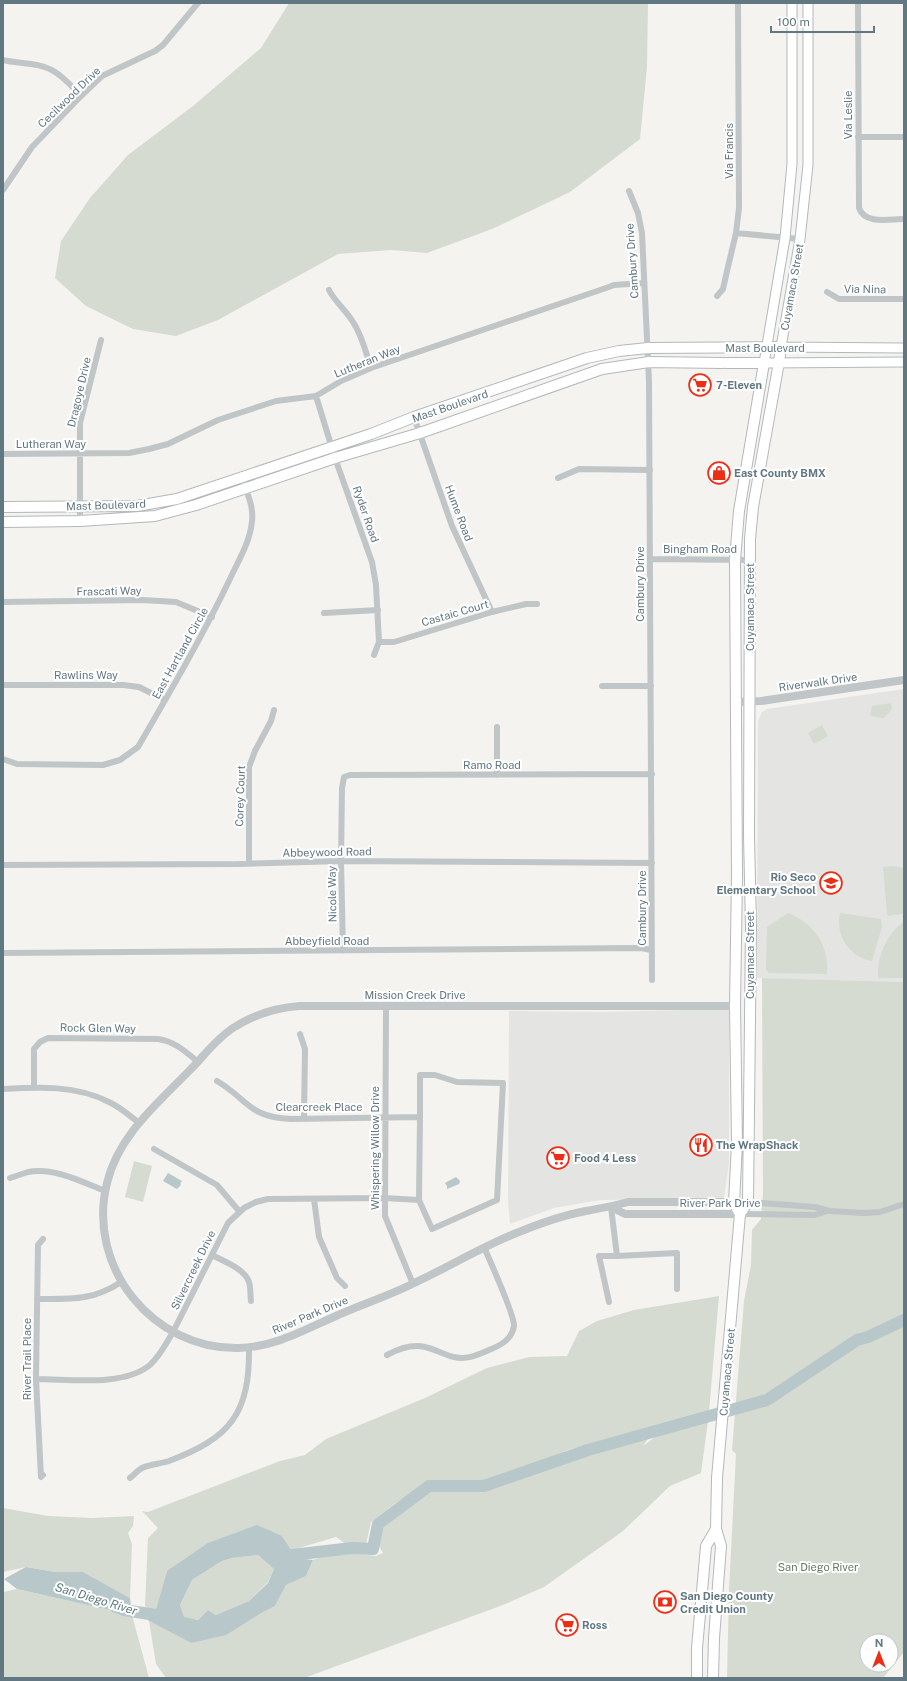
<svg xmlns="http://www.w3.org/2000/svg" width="907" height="1681" font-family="'Public Sans',sans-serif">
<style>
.built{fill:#e4e5e3}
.green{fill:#d5dbd0;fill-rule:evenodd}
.water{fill:#b7c7ca;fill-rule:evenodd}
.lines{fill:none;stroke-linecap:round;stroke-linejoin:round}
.stream{stroke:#b7c7ca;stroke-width:2}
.river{stroke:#b7c7ca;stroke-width:12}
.secondary-casing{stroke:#b2b9bc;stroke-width:11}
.primary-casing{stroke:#b3b8bb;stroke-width:12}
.minor{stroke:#c0c5c7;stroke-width:6}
.tertiary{stroke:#c0c5c7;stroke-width:8}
.secondary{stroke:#fff;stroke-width:9}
.primary{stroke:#fff;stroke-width:10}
.labels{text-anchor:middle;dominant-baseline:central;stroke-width:4;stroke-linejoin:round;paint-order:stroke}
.street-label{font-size:11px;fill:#617782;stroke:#fff}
.poi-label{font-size:11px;font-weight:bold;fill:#617782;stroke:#fff;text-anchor:start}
.park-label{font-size:11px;fill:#687960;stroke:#fff}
.water-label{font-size:12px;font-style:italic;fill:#5c7b80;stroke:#fff}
</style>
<rect width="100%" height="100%" fill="#f4f3ef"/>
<path class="built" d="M904,689V982L757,978L758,721L762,712L767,709Z
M729,1009V1163L724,1198L600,1200L554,1208L510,1224L508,1201L509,1011L603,1012Z"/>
<path class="green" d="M289,3H648L647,67L640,139L570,192L492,229L427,253L391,250L338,254L218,320L176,336L133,329L86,306L55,278L61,241L90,198L128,155L193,106L261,48Z
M891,703L892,709L884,718L870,716L872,706Z
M822,725L828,736L814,744L808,733Z
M893,866L904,868V914L888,916L887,914L883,867Z
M788,913C815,924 829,945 827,974L769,973L766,970L767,927Z
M840,913L881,919L882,927L872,961C849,957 835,935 840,913Z
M904,921V978H878C877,956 886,935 904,921Z
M762,978L904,982V1652L883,1678H727L729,1590L736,1454L732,1450L744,1301L751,1265L752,1230L761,1219L763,1193ZM867,1641H891V1665H867Z
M134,1161L152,1166L143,1202L125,1197Z
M719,1296L709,1412L568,1450L537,1464L486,1483L426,1484L394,1504L371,1522L366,1544L350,1547L336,1537L292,1550L282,1536L167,1571L156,1609L148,1612L145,1606L148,1538L158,1528L142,1511L148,1512L280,1461L305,1455L326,1439L425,1398L487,1368L529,1357L567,1356L579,1331L597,1321L634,1310Z
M708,1421L701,1473L670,1486L623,1531L544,1587L503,1605L304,1678H166L156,1664L149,1621L191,1643L275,1606L286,1585L306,1576L313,1560L336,1551L376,1556L383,1553L377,1542L379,1530L432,1488L454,1489L492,1485L580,1456L649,1437L643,1446L655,1437Z
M3,1508L48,1516L92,1518L134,1516L133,1526L128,1533L132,1544L130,1598L83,1572H55L26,1567L3,1572Z
M258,1555L274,1569L268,1582L249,1601L216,1615L208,1610L198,1620L184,1618L180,1605L192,1580L222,1561L232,1558Z
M17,1589L132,1615L149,1678H3V1591L4,1592Z"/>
<path class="water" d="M168,1173L182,1181L180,1184L181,1185L177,1189L163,1181Z
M456,1177L460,1181L459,1184L447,1189V1186L445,1183Z
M257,1525L282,1536L297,1558L313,1560L306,1576L286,1585L275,1606L261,1613L226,1635L191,1643L149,1621L144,1616L156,1609L167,1571L208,1543ZM258,1555L274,1569L268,1583L249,1601L216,1615L208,1610L198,1620L184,1617L180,1605L192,1580L222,1561L232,1558Z
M26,1567L55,1572H83L130,1598L132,1615L17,1589L4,1579Z"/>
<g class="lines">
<path class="stream" d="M868,1337L904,1315"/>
<path class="river" d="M287,1566L292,1555L352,1548L373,1549L378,1524L429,1486H484L588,1450L767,1400L857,1340L868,1337L904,1320
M116,1607L124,1610L162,1616"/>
<g class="secondary-casing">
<path id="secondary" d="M792,3V164L785,238L764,363L904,362
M808,3V165L800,239L781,347L904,348"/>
</g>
<g class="primary-casing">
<path id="primary" d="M726,363H764L739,511L735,560L737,876L735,1006L737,1143L734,1203L740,1214
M3,507L137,506L177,499L371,434L414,417L587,358L619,351L648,348L781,347L779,362L753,507L750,539L749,835L751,927L748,1202L740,1214L717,1478L716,1529L721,1546L714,1638L713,1678
M3,522L80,521L155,516L196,505L335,458L420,433L602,369L649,362L723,363
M697,1678V1648L706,1546L716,1529"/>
</g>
<path class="minor" d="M858,3L859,208C865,225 890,219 904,219
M3,60C20,64 40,62 55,72C65,78 73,88 81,96
M858,137H904
M3,190L32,147L81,96L102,76L155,51L163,45L198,3
M629,191L638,213L642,233L649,381L652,980
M736,233L800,239
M329,290C335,302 346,310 353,322C362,335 366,353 371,368
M827,292L839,299H904
M717,296L723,289L727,271L736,233L739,208L738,3
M316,396L335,458L372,562L376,585L379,642L374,655
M414,417L452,526L492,612
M3,454L129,453L149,449L168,444L218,420L276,401L316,396L341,381L371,368L606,288L614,285L644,283
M558,478L579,469L650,470
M80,521V423L101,340
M650,559L749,560
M3,602L143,600L176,602L212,617
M324,613L378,610
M379,642H394L492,612L526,604H537
M3,685H123L139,687L165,700
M602,686H651
M497,727V775
M3,759L17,764L103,765L120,760L138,747C170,692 202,637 229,581C238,561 250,543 252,521C254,506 246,491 242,477
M249,863V767L255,751L271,721L274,710
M3,865L239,864L341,861L652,863
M343,951L341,861L342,788L344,777L350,775L652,774
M3,953L641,948L651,950
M386,1007L385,1216L413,1284
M300,1034L305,1049L304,1118
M34,1088V1049L40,1042L48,1038L158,1039C174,1041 186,1052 198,1062
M3,1089C39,1087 76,1085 109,1102C120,1107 129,1115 139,1123
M154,1149L217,1185L239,1211
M10,1178C16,1176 22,1174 28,1172C54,1167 82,1182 105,1191
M314,1199L319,1237L337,1278L345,1286
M419,1200L420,1117
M748,1202L815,1207L829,1211L864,1213L880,1212L904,1204
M611,1207L617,1256L677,1253V1289
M740,1214L815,1215L827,1211
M212,1255C223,1261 245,1269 249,1282C251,1288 250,1295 251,1301
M37,1299C70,1299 93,1301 121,1282
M609,1302L599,1256H617
M387,1355C398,1349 413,1344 425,1347C435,1349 444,1355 454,1357C467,1360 477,1355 489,1350C499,1346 512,1340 514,1326C515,1316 490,1261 484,1247
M36,1379C70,1379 123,1387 150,1365C160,1356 166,1344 173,1332L228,1223L244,1208L256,1202L268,1199L384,1198L419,1200L432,1229L497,1200L503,1083L457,1082L435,1075H420V1117L291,1119C248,1117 249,1100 217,1081
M43,1475L41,1477L36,1379L38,1245L43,1239
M130,1478C134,1475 138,1470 142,1468C150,1464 160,1464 169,1461C230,1438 250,1414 249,1347"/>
<path class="tertiary" d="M735,702L761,701L904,680
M735,1006H299C275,1008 253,1015 233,1028C216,1039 203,1057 189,1071C157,1104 118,1136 107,1183C86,1267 153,1350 239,1348C275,1347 304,1330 336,1316C362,1304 389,1296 414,1283C449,1267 483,1246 519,1232C541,1223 564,1215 586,1211C601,1208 614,1206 628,1202H748
M611,1207L625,1214H740"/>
<use href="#secondary" class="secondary"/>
<use href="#primary" class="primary"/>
</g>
<defs>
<g id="supermarket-ring" transform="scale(1.15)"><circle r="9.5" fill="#fff" stroke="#ec2e17" stroke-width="1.5"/><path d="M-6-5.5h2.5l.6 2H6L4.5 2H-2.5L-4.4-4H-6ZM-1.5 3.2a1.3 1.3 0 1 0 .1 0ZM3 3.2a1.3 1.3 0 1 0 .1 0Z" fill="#ec2e17"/></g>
<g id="shop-ring" transform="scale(1.15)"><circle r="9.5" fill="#fff" stroke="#ec2e17" stroke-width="1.5"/><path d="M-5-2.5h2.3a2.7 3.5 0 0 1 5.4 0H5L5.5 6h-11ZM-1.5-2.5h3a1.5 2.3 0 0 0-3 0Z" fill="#ec2e17"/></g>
<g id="school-ring" transform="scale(1.15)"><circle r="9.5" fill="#fff" stroke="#ec2e17" stroke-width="1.5"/><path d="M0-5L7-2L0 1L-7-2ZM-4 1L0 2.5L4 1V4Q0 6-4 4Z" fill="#ec2e17"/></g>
<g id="restaurant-ring" transform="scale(1.15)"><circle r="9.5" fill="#fff" stroke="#ec2e17" stroke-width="1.5"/><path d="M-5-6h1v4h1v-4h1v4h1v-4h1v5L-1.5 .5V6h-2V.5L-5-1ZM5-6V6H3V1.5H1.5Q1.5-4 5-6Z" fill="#ec2e17"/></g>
<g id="bank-ring" transform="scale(1.15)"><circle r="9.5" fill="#fff" stroke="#ec2e17" stroke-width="1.5"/><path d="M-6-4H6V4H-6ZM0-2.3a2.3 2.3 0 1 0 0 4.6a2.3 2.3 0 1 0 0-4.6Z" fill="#ec2e17"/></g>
</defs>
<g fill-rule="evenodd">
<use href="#supermarket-ring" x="700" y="385"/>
<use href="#shop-ring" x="719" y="473"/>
<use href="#school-ring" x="831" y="883"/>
<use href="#restaurant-ring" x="701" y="1145"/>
<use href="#supermarket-ring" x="558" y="1158"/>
<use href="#bank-ring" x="665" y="1602"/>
<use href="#supermarket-ring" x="567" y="1625"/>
</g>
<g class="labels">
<g class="street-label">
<text transform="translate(69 97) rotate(-44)">Cecilwood Drive</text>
<text transform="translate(848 115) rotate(-90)">Via Leslie</text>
<text transform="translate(729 151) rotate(-90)">Via Francis</text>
<text transform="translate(632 261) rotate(-94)">Cambury Drive</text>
<text transform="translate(792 287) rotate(-80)">Cuyamaca Street</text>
<text transform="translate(865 289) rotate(1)">Via Nina</text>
<text x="765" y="348">Mast Boulevard</text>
<text transform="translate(367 361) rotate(-22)">Lutheran Way</text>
<text transform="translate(79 392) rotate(-77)">Dragoye Drive</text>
<text transform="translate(450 406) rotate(-19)">Mast Boulevard</text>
<text x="51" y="444">Lutheran Way</text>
<text transform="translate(106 505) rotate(-2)">Mast Boulevard</text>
<text transform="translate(459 513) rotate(69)">Hume Road</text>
<text transform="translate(366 514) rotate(71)">Ryder Road</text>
<text x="700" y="549">Bingham Road</text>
<text transform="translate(640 584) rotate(-90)">Cambury Drive</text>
<text transform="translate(109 591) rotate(-1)">Frascati Way</text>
<text transform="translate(750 607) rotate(-90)">Cuyamaca Street</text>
<text transform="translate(455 613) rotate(-16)">Castaic Court</text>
<text transform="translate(180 653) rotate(-61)">East Hartland Circle</text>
<text x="86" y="675">Rawlins Way</text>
<text transform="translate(818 682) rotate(-8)">Riverwalk Drive</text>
<text x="492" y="765">Ramo Road</text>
<text transform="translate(240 796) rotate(-88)">Corey Court</text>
<text transform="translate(327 852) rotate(-1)">Abbeywood Road</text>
<text transform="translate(332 894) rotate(-91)">Nicole Way</text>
<text transform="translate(642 908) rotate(-90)">Cambury Drive</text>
<text x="327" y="941">Abbeyfield Road</text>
<text transform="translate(750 955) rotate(-90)">Cuyamaca Street</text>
<text x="415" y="995">Mission Creek Drive</text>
<text transform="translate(98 1028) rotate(1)">Rock Glen Way</text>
<text x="319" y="1107">Clearcreek Place</text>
<text transform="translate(375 1148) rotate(-90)">Whispering Willow Drive</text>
<text x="720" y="1203">River Park Drive</text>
<text transform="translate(193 1270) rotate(-64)">Silvercreek Drive</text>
<text transform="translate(310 1315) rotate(-23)">River Park Drive</text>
<text transform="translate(27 1359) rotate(-90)">River Trail Place</text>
<text transform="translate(727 1372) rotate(-85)">Cuyamaca Street</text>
</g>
<g class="poi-label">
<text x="716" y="385">7-Eleven</text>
<text x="734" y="473">East County BMX</text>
<text x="816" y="877" text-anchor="end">Rio Seco<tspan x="816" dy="13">Elementary School</tspan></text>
<text x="716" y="1145">The WrapShack</text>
<text x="574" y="1158">Food 4 Less</text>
<text x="680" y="1596">San Diego County<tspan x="680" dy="13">Credit Union</tspan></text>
<text x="582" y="1625">Ross</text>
</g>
<g class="park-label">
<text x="818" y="1567">San Diego River</text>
</g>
<g class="water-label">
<text transform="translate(96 1599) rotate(17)">San Diego River</text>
</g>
</g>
<rect width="907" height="1681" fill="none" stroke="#617782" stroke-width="8"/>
<g transform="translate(879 1653)"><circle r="19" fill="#ffffff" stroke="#c0c9cd"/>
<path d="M0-3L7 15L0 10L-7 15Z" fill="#ec2e17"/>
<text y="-6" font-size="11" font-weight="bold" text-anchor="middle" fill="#617782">N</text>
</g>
<path d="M771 26v6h103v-6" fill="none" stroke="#617782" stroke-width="2"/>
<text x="777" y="26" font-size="12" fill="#617782" stroke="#ffffff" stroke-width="3" paint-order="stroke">100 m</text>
</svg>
